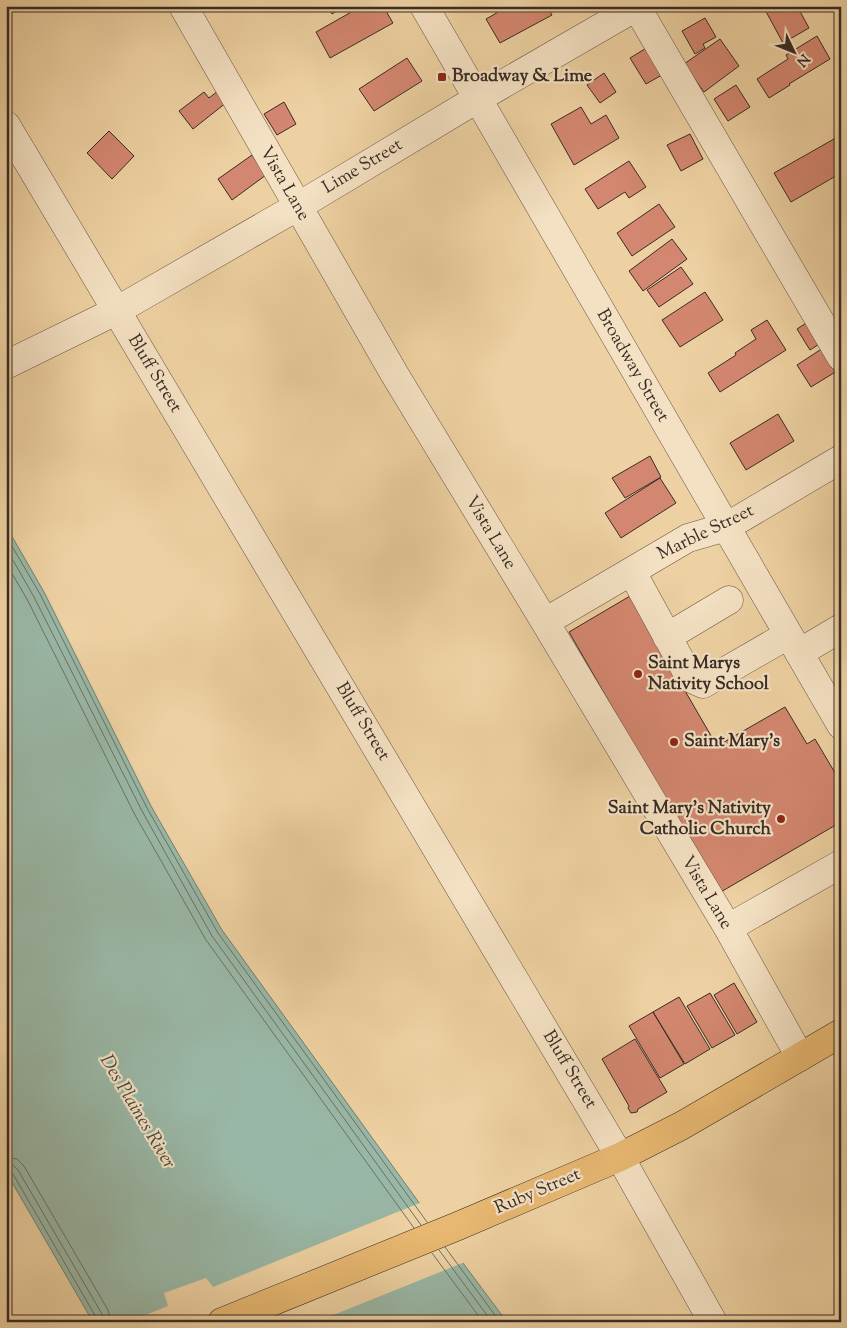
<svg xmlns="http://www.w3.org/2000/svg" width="847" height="1328" font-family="'Sorts Mill Goudy',serif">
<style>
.water{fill:#99b7a6;stroke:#727f73}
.pier{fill:#eed1a2}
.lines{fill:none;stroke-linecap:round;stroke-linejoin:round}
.shore{stroke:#687266;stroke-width:1}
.building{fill:#d48770;stroke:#382c26}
.minor-casing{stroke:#665545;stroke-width:29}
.major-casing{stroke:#382c26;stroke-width:29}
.minor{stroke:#f4e1c3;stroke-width:28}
.major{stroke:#e7b871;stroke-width:28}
.poi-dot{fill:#8f2418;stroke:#f4e1c3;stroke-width:2}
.labels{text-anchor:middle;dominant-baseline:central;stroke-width:4.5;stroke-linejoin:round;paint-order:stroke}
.poi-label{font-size:18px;font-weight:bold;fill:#382c26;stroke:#f4e1c3;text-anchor:start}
.street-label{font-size:18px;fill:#382c26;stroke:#f4e1c3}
.water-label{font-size:19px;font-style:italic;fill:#4b4840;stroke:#f4e1c3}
</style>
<rect width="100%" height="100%" fill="#eed1a2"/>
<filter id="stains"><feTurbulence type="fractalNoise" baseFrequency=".004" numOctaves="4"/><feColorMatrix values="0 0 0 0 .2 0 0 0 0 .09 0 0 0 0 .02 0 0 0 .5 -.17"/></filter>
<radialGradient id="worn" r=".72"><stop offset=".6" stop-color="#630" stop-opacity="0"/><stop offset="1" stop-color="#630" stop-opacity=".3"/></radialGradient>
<path class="water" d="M6,526L44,592L151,806L222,930L454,1251L507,1322H93L6,1172Z"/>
<path class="pier" d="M422,1202L465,1262L316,1322H128L168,1306L164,1293L206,1278L213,1287Z"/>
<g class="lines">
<path class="shore" d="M6,536L40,594L147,808L218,933L427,1222
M6,548L34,597L142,811L212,936L421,1225
M6,563L28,601L135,815L206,940L414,1228
M6,1157L17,1159L24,1166L108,1310L111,1322
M6,1164L13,1165L18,1170L102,1314L103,1322
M6,1171H10L13,1174L96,1317L97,1322
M445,1247L500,1322
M439,1250L492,1322
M432,1253L483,1322"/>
</g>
<path class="building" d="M328,6H345L332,14Z
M362,6H383L393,23L330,58L316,32Z
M509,6H547L552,15L500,43L486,19Z
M763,6H797L809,28L783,43Z
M705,18L716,37L703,44L705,48L695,54L682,31Z
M817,36L830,59L789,84L790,85L769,98L757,79L788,59L786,55Z
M720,39L739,66L704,92L684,64Z
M653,44L669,71L646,84L630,58Z
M407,58L422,81L374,111L359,89Z
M604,73L616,92L600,103L587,85Z
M736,85L750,107L728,121L714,99Z
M218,91L227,102L193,129L179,111L204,92L209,98Z
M284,102L296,124L277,135L264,114Z
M581,107L591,124L606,115L619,138L574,165L551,124Z
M109,131L134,156L112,179L87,153Z
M690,134L703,159L681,171L667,145Z
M841,135V173L791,202L774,173Z
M252,155L266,175L232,200L218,179Z
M629,161L646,187L629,198L625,192L598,209L585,189Z
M659,204L675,227L632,256L617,233Z
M672,239L687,259L643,291L629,271Z
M681,267L693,284L659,307L647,290Z
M705,292L723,320L680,347L662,320Z
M767,320L786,350L720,392L708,373L736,355L735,353L756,339L751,330Z
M811,320L824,341L810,350L797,329Z
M823,348L837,371L811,387L797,365Z
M778,414L794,441L746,470L730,443Z
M650,456L661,477L625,498L612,478Z
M660,478L676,503L621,538L605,513Z
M630,596L717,746L785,707L807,744L815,739L841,783V822L719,893L569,632Z
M734,983L757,1022L737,1034L714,995Z
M710,993L735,1035L712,1048L687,1006Z
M679,997L710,1049L685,1064L653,1012Z
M653,1012L684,1064L660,1078L629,1026Z
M635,1039L667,1092L638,1109L637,1112L631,1113L628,1108L629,1106L602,1059Z"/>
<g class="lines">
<g class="minor-casing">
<path id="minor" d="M183,6L395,375L545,622L728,928L800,1057
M424,6L841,725
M636,6L841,357
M6,125L620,1157L713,1322
M6,365L116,311L297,207L477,99L638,6
M632,572L690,678L703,684L788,635
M545,622L688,538L726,527L841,459
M667,637L729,600
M799,653L841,628
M728,928L841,864"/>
</g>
<g class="major-casing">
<path id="major" d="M222,1322L458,1226L620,1157L681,1126L800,1057L841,1033"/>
</g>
<use href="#minor" class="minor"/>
<use href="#major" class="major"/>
</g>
<g class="poi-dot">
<rect x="437" y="72" width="10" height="10" rx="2.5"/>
<circle cx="638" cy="674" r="5"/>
<circle cx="674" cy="742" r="5"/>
<circle cx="781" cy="819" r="5"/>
</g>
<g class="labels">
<g class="poi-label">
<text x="452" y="77">Broadway &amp; Lime</text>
<text x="648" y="664">Saint Marys<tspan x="648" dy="21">Nativity School</tspan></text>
<text x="684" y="742">Saint Mary's</text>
<text x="771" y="809" text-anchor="end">Saint Mary's Nativity<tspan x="771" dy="21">Catholic Church</tspan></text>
</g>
<g class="street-label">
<text transform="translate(363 167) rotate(-31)">Lime Street</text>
<text transform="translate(284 184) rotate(60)">Vista Lane</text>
<text transform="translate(632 366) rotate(60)">Broadway Street</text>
<text transform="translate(154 374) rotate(59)">Bluff Street</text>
<text transform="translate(490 533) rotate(59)">Vista Lane</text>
<text transform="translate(706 533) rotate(-26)">Marble Street</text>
<text transform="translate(362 722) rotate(59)">Bluff Street</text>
<text transform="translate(706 893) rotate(59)">Vista Lane</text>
<text transform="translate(569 1070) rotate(59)">Bluff Street</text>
<text transform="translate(538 1192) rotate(-23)">Ruby Street</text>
</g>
<g class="water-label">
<text transform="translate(137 1112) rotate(59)">Des Plaines River</text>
</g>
</g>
<rect width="847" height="1328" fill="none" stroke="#eed1a2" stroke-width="25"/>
<rect x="8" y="8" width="832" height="1313" fill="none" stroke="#382c26" stroke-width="2.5"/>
<rect x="12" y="12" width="822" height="1303" fill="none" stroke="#382c26"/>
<g transform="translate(794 52) rotate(133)" stroke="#f4e1c3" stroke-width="4" paint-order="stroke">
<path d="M0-4L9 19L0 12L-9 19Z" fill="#382c26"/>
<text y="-8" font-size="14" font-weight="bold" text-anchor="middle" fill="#382c26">N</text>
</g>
<rect width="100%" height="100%" filter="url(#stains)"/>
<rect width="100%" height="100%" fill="url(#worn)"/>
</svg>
